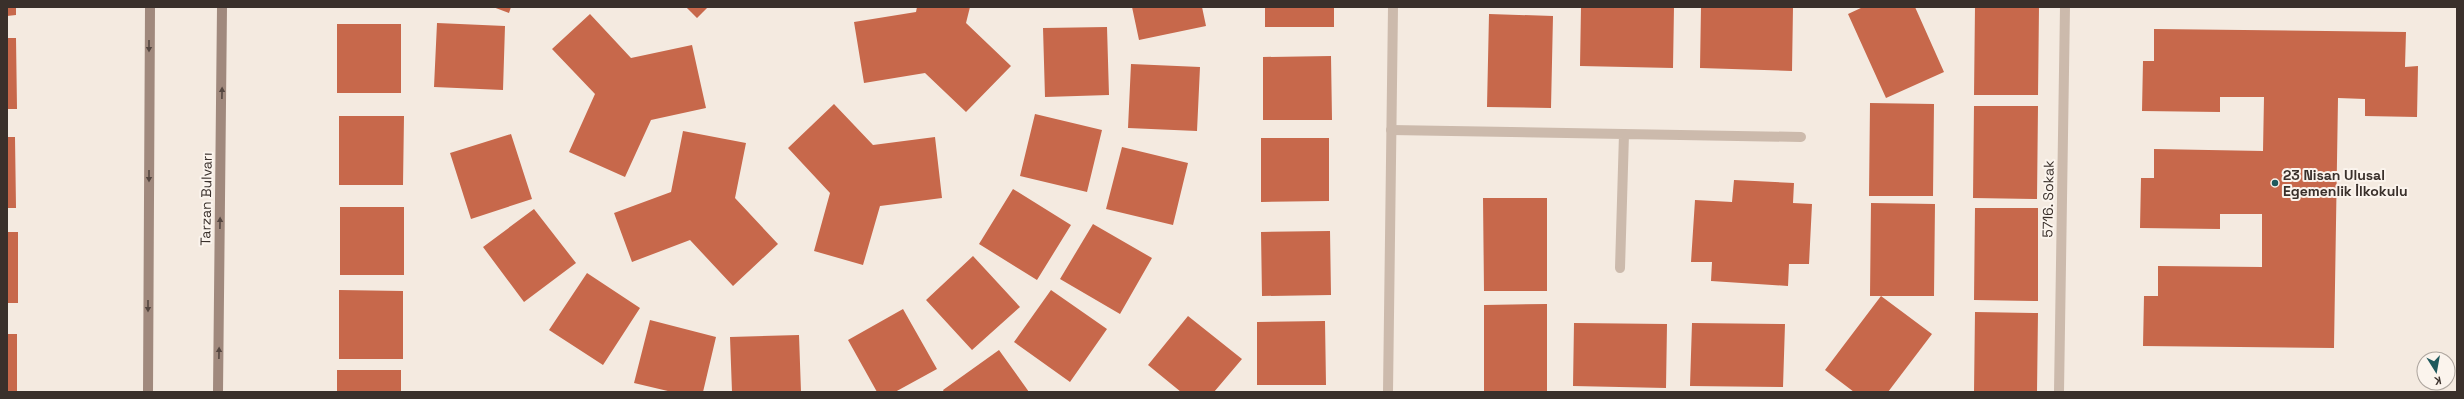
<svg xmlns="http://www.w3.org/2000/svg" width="2464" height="399" font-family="'Space Grotesk',sans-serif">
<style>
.building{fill:#c7684b}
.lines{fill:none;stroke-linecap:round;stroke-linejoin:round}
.service{stroke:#ccbaac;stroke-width:10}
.minor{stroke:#ccbaac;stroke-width:10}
.secondary{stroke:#a0897d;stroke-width:10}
.oneway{fill:#544640}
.poi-dot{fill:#1f595d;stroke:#fbf4ed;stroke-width:1.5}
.labels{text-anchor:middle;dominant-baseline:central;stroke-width:4;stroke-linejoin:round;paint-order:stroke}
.poi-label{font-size:14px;font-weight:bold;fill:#3a302b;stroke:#fbf4ed;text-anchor:start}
.street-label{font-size:14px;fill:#3a302b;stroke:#fbf4ed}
</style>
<rect width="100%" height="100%" fill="#f4eae0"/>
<path class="building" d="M7,7H16V15L7,16Z
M493,7H511L509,13Z
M686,7H708L697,18Z
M917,7H970L966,23L1011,66L966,112L925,73L864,83L854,22L916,12Z
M1132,7H1202L1206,26L1139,40Z
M1265,7H1334V27H1265Z
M1581,7H1674L1673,68L1580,66Z
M1701,7H1793L1792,71L1700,68Z
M1863,7H1915L1944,72L1886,98L1848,14Z
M1975,7H2039L2038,95H1974Z
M590,14L631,58L692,45L706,108L651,120L625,177L569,152L595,94L552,49Z
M1489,14L1553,16L1551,108L1487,107Z
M437,23L505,26L503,90L434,87Z
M337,24H401V93H337Z
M1107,27L1109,95L1045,97L1043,28Z
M2154,29L2406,32L2405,67L2418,66L2417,117L2365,116V99L2338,98L2334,348L2143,346L2144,296H2158V266L2262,267V214H2220V229L2140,228L2141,178H2154V149L2263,151L2264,97H2220V112L2142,111L2143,61H2154Z
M7,38H16L17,109H7Z
M1331,56L1332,120H1263V57Z
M1131,64L1200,67L1197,131L1128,128Z
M1870,103L1934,104L1933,196H1869Z
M834,104L873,145L935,137L942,198L880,206L863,265L814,251L830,193L788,148Z
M1974,106H2038L2037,199L1973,198Z
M1035,114L1102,130L1087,192L1020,176Z
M339,116H404L403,185H339Z
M683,131L746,143L735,198L778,244L733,286L690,240L632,262L614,213L671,192Z
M511,134L532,199L471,219L450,153Z
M7,137H15L16,208H7Z
M1261,138H1329V201L1261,202Z
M1122,147L1188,163L1173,225L1106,209Z
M1734,180L1794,183L1793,203L1812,204L1809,264H1789L1788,286L1711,281L1712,262H1691L1695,200L1732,202Z
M1013,189L1071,225L1037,280L979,244Z
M1483,198H1547V291H1484Z
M1871,203L1935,204L1934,296H1870Z
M340,207H404V275H340Z
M1975,208H2038V301L1974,300Z
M534,209L576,263L524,302L483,247Z
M1093,224L1152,258L1120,314L1060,279Z
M1330,231L1331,295L1262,296L1261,232Z
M7,232H18V303H7Z
M973,256L1020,307L972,350L926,300Z
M587,273L640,308L603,365L549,330Z
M339,290L403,291V359H339Z
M1051,290L1107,329L1070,382L1014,342Z
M1881,296L1932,334L1888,392H1854L1825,370Z
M1547,304V392H1484V305Z
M903,309L937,369L895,392H877L848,340Z
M1975,312L2038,313L2037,392H1974Z
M1188,316L1242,359L1214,392H1181L1148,365Z
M650,320L716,337L703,392H672L634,383Z
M1325,321L1326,385H1257V322Z
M1574,323L1667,324L1666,388L1573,386Z
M1692,323L1785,324L1783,387L1690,386Z
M7,334H17V392H7Z
M799,335L801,392H732L730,337Z
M999,350L1029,392H944L943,390Z
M337,370H401V392H337Z"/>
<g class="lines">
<path class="service" d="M1391,130L1801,137
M1620,268L1624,134"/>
<path class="minor" d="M1388,392L1393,7
M2059,392L2065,7"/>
<path class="secondary" d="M148,392L150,7
M218,392L222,7"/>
</g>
<defs><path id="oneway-solid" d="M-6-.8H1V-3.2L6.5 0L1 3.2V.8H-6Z"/></defs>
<g class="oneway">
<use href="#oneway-solid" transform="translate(149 46) rotate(90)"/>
<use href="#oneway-solid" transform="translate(222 93) rotate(-89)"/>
<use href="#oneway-solid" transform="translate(149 176) rotate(90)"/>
<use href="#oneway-solid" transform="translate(220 223) rotate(-89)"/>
<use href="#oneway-solid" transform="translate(148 306) rotate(90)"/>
<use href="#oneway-solid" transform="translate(219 353) rotate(-89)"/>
</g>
<circle class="poi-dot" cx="2275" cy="183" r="4"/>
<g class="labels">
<g class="poi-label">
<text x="2283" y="175">23 Nisan Ulusal<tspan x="2283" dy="16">Egemenlik İlkokulu</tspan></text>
</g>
<g class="street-label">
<text transform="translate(206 199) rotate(-89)">Tarzan Bulvarı</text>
<text transform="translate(2048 199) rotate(-89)">5716. Sokak</text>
</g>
</g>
<rect width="2464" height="399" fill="none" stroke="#3a302b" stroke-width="16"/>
<g transform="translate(2436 371) rotate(169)"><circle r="19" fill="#fbf4ed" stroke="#aea69f"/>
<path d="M0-3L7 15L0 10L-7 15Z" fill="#1f595d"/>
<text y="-6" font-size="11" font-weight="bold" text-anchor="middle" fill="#3a302b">K</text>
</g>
</svg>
